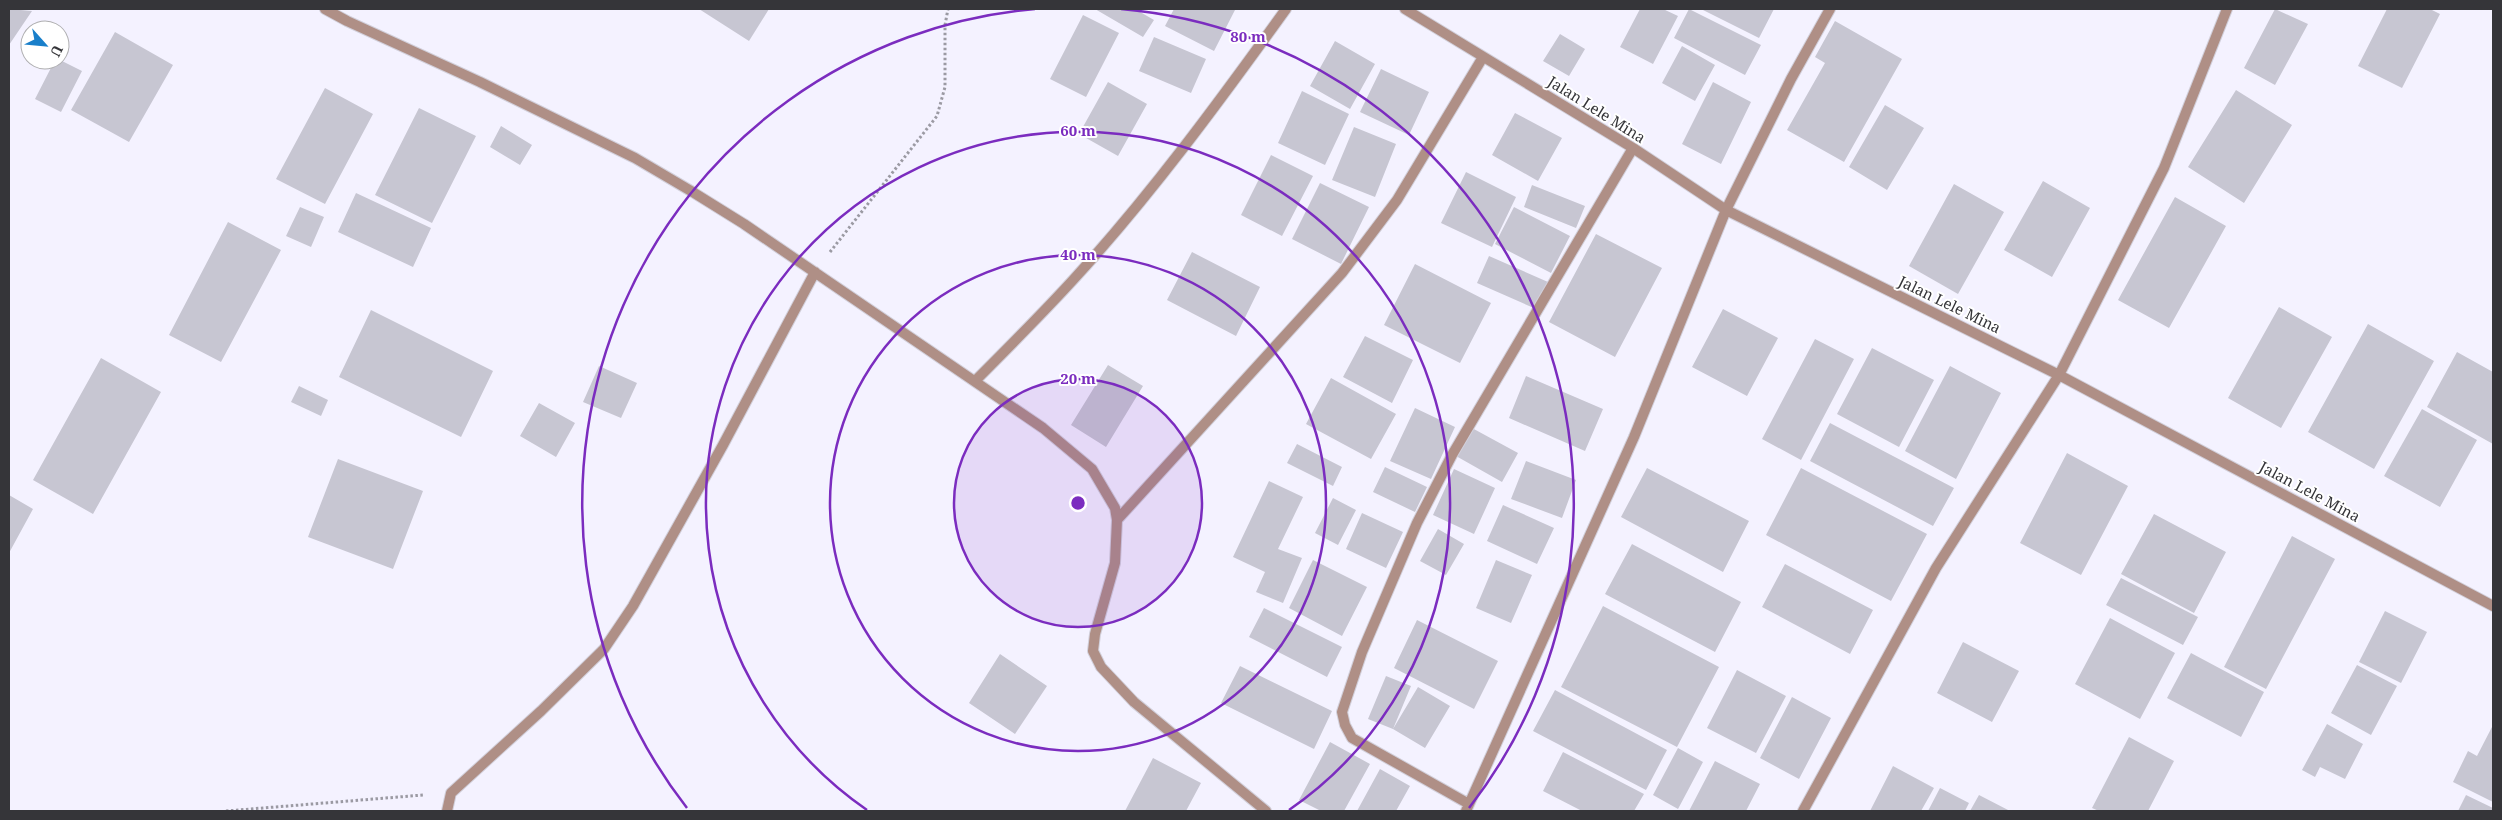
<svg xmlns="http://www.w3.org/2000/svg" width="2502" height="820" font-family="'Noto Serif',serif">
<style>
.building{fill:#c7c6d2}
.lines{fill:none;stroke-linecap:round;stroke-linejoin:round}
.minor-casing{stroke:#d2d0db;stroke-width:12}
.path{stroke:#9b9aa3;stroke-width:3;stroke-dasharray:2.5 2.5;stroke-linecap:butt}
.minor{stroke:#af8f86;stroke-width:10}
.ring{fill:none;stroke:#7b2cbf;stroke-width:2.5}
.labels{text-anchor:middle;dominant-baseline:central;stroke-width:4;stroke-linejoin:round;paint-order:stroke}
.street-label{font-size:15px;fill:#353539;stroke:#fff}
.centre{fill:#7b2cbf;stroke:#fff;stroke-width:2.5}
.ring-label{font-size:15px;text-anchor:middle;font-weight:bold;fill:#7b2cbf;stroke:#fff;stroke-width:4;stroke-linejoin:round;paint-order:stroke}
</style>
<rect width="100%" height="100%" fill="#f4f2ff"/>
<path class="building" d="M9,9L32,11L9,45Z
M699,9H769L749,41Z
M1095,9H1135L1154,20L1143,37Z
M1174,9H1233L1235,10L1214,51L1165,26Z
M1640,9H1663L1678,16L1653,64L1620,47Z
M1689,9L1761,45L1745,75L1674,38Z
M1701,9H1774L1759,38Z
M2275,9L2308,24L2275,85L2244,68Z
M2387,9H2430L2440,14L2402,88L2358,66Z
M1083,15L1119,33L1086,97L1050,79Z
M1835,21L1902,59L1844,162L1787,130L1825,63L1815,57Z
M115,32L173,65L129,142L71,110Z
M1560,34L1585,49L1569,76L1543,61Z
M1154,37L1206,59L1191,93L1139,71Z
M1335,41L1375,64L1350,109L1310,86Z
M1682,46L1715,65L1695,101L1662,83Z
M55,60H60L82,71L61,112L35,99Z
M1381,69L1429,92L1409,135L1360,112Z
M1108,82L1147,104L1118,156L1079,134Z
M1713,82L1751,102L1721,164L1682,144Z
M325,88L373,114L325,204L276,179Z
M2236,90L2292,125L2244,203L2188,167Z
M1302,91L1349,114L1325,165L1278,143Z
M1885,105L1924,128L1887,190L1849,167Z
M419,108L476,136L432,223L375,195Z
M1515,113L1562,138L1538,181L1492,155Z
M501,126L532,145L520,165L490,147Z
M1354,127L1396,144L1375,197L1332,180Z
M1271,155L1313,176L1282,236L1241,215Z
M1466,172L1516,197L1492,247L1441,223Z
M2043,181L2090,208L2052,277L2004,250Z
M1320,183L1369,207L1341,264L1292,239Z
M1954,184L2004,212L1958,294L1909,266Z
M1532,185L1585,206L1576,228L1524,207Z
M356,193L431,228L413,267L338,232Z
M2175,197L2226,226L2169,328L2118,300Z
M300,207L324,217L311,247L286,236Z
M1514,207L1570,236L1551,273L1495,244Z
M228,222L281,250L221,362L169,335Z
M1596,234L1662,268L1615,357L1549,322Z
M1192,252L1260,287L1236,336L1167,300Z
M1489,256L1548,282L1536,309L1477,283Z
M1415,264L1491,303L1460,363L1384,325Z
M2279,307L2332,337L2281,428L2228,398Z
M1723,309L1778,338L1747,396L1692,367Z
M371,310L493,371L461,437L339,377Z
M2368,324L2434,361L2374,469L2308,432Z
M1365,336L1413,360L1392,403L1343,377Z
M1815,339L1854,359L1801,460L1762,439Z
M1872,348L1934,380L1899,447L1837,414Z
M2457,352L2493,372V444L2427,407Z
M101,358L161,392L93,514L33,480Z
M1108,365L1143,386L1106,447L1071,425Z
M599,366L637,383L621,418L583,402Z
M1950,366L2001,393L1956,479L1905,451Z
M1526,376L1603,409L1585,451L1509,418Z
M1331,378L1396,414L1371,459L1306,424Z
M299,386L328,400L321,416L291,402Z
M539,403L575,423L556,457L520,436Z
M1415,408L1455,427L1431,479L1390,461Z
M2422,409L2477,440L2440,507L2384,476Z
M1830,423L1954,488L1933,526L1810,461Z
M1472,428L1518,453L1502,482L1456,456Z
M1297,444L1342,467L1333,486L1287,463Z
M2067,453L2128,486L2081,575L2020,543Z
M338,459L423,491L393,569L308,537Z
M1526,461L1576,480L1562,518L1511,499Z
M1385,467L1427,487L1415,512L1373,492Z
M1647,468L1749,521L1723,572L1621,517Z
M1801,468L1927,534L1891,601L1766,535Z
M1454,469L1495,488L1474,534L1433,515Z
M1269,481L1303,497L1278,549L1302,558L1283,603L1256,592L1265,572L1233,557Z
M9,495L33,509L9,553Z
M1333,498L1356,510L1338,545L1315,533Z
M1503,505L1554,528L1537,564L1487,541Z
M1362,513L1403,532L1386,568L1346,549Z
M2154,514L2226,552L2194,613L2121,574Z
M1438,529L1464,544L1446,575L1420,561Z
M2292,536L2335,559L2266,689L2224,667Z
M1632,544L1741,602L1715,652L1605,594Z
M1313,560L1367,587L1342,636L1289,608Z
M1496,560L1532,575L1511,623L1476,608Z
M1785,564L1873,610L1850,654L1762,607Z
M2121,578L2198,617L2183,645L2106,605Z
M1603,606L1719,667L1677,747L1561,687Z
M1264,608L1342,647L1327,677L1249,637Z
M2385,611L2427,632L2401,683L2359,662Z
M2110,618L2175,653L2140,719L2075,684Z
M1417,620L1498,661L1474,709L1394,668Z
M1963,642L2019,671L1992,722L1937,693Z
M2191,653L2264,692L2241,737L2167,698Z
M1000,654L1047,686L1015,734L969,703Z
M2357,665L2397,686L2371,735L2331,713Z
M1240,666L1332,711L1314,749L1221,703Z
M1737,670L1786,696L1756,753L1707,728Z
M1386,676L1411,686L1393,729L1368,719Z
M1418,687L1450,706L1425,748L1393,729Z
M1555,690L1667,750L1646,790L1533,731Z
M1792,697L1831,718L1799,779L1760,758Z
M2327,724L2363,744L2345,779L2320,767L2315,777L2302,770Z
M2493,725V802L2453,782L2468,751L2477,756Z
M2129,737L2174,761L2148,811H2099L2092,808Z
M1330,742L1370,764L1344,811H1321L1299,800Z
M1678,748L1703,762L1678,809L1653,795Z
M1563,752L1644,794L1634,811H1582L1543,791Z
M1153,758L1201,783L1186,811H1125Z
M1715,761L1760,784L1746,811H1689Z
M1893,766L1934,788L1921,811H1870Z
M1380,769L1410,786L1396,811H1357Z
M1940,788L1969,803L1965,811H1928Z
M1979,795L2010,811H1970Z
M2466,795L2493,808V811H2458Z"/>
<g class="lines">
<g class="minor-casing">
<path id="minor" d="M325,9L347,21L480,82L635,158L691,191L744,224L1043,428L1092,469L1115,508L1117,520L1115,563L1095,634L1093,651L1101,667L1134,702L1266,811
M1405,9L1633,148L1726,210L2059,375L2493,606
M975,381C1008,348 1041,315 1073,280C1150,196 1219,102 1286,9
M1117,520L1342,273L1397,200L1483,57
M1469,804L1352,738L1345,725L1342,712L1362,652L1417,523L1452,455L1633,148
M447,811L451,793L541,711L604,649L633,606L723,445L815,272
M1466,811L1634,437L1726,210L1791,79L1830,9
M1803,811L1936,568L2059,375L2164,168L2227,9"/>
</g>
<path class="path" d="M830,252L937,116L945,87V25L948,9
M226,811L423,795"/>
<use href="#minor" class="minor"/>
</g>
<circle cx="1078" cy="503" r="124" fill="#7b2cbf" fill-opacity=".12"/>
<g class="ring">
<circle cx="1078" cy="503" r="124"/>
<circle cx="1078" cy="503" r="248"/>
<path d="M867 810A372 372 0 1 1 1289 810"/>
<path d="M687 808A496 496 0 0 1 1035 9M1121 9A496 496 0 0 1 1469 808"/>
</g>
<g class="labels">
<g class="street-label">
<text transform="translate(1597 109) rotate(32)">Jalan Lele Mina</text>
<text transform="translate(1950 304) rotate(26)">Jalan Lele Mina</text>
<text transform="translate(2310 491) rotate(28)">Jalan Lele Mina</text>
</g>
</g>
<circle cx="1078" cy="503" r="8" class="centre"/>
<g class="ring-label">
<text x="1248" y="42">80 m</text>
<text x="1078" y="136">60 m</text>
<text x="1078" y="260">40 m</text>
<text x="1078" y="384">20 m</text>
</g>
<rect width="2502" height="820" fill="none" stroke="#353539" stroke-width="20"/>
<g transform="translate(45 45) rotate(117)"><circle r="24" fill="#ffffff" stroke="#aeaeb0"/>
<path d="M0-4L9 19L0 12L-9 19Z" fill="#197fca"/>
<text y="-8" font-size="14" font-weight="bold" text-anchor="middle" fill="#353539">U</text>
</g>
</svg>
